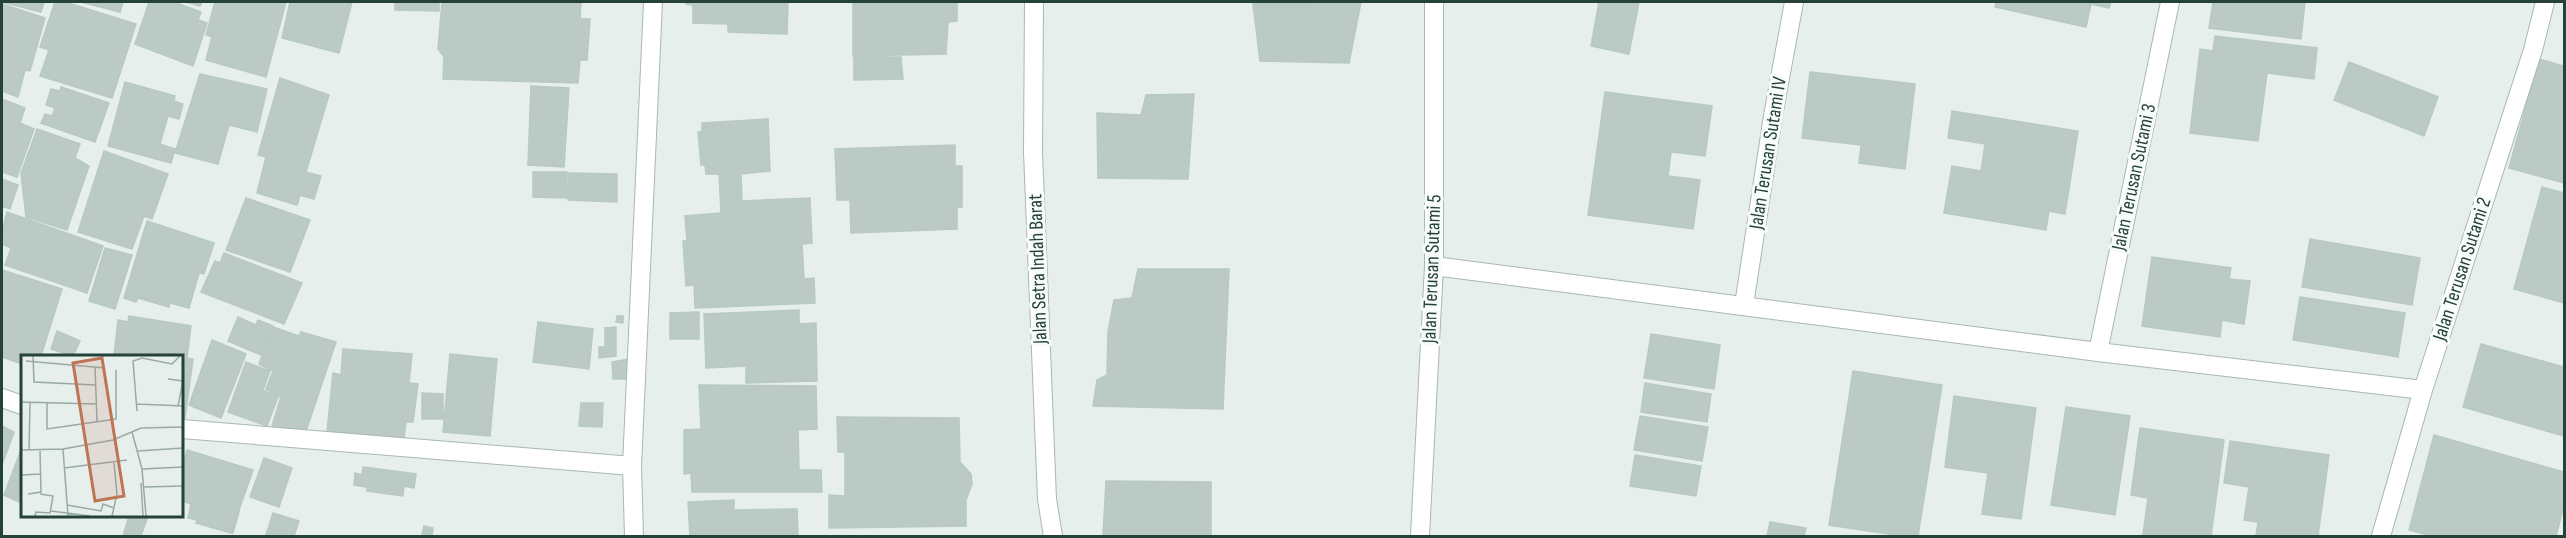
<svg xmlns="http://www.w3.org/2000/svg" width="2566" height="538" font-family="'Sofia Sans Condensed',sans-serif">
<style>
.building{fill:#bbcac4;stroke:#b8c9c2;stroke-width:1.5}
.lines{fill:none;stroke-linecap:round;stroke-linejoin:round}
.minor-casing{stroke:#a8b8b2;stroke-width:20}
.minor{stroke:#fff;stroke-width:18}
.labels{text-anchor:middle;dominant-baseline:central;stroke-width:6;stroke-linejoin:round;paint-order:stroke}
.street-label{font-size:20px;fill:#24423a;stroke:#f7fbf9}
.inset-road{fill:none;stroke:#98aaa4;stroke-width:1.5}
.view{fill:#c07456;fill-opacity:0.15;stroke:#c07456;stroke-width:3}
.inset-edge{fill:none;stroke:#24423a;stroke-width:3}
</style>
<rect width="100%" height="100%" fill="#e6efeb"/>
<path class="building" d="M2,2H44L41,12Z
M55,2H65L136,24L112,98L40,76L49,50L40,47Z
M81,2H123L120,12Z
M149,2H174L201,12L198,20L207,23L193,66L135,44Z
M186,2H202L200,6Z
M215,2H286L266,77L206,60L212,37L206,35Z
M290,2H352L339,53L282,38Z
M395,2H439V11L395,10Z
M442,2H581L580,19H590L587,60H580L578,83L443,79L444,57L438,49Z
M686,2H788L787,34L728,32V24L693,23V5L686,4Z
M853,2H957V21L948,22L946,54L853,56Z
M1253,2H1355L1253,4Z
M1361,2L1349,63L1260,61L1253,4Z
M1599,2H1639L1629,54L1591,46Z
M1996,2H2111L2109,8L2091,4L2086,27L1995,7Z
M2213,2H2305L2301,39L2209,28Z
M2,4L45,18L30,71L25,70L18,97L2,91Z
M2215,36L2317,48L2314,79L2267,73L2258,141L2190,133L2200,49L2213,51Z
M854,57H901L903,79L854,80Z
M2539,59L2564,66V183L2509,168Z
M2349,62L2438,97L2424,136L2334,100Z
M1810,72L1915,84L1905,169L1859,163L1861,145L1802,138Z
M200,74L267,89L257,132L229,125L218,164L175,153Z
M280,78L329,95L306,172L321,176L314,199L300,195L297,205L257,193L266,157L258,155Z
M125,82L175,96L174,101L183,104L179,119L168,116L160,144L175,149L171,163L108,146Z
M531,86L569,88L564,167L528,165Z
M61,87L109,103L95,142L41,123L45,114L52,116L55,108L46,105L51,89L60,91Z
M1605,92L1712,106L1705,156L1671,152L1668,176L1700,180L1693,229L1588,215Z
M1194,94L1188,179L1098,178L1097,113L1141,115L1146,95Z
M2,99L25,108L20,123L34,129L17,177L2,172Z
M1952,111L2078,131L2065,214L2049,211L2046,230L1944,213L1952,166L1981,171L1985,144L1948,138Z
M768,119L770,171L741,174L742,201L810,198L812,243L802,244L804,279L814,278L815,303L695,308L694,285L686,286L683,241H687L685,216L721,213L719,174H706L705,165H701L698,132L702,131V123Z
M37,129L80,144L75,158L89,166L67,230L26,217L21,173Z
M955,145V166H962V207H957V229L851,233L850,200H837L835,149Z
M104,151L168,174L152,219L144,216L132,249L78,232Z
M533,172H567V198L533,197Z
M569,173L617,174V202L568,200Z
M2,179L18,185L10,209L3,206L2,212Z
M2542,187L2564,193V303L2514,289Z
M246,198L310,220L290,272L226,250Z
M7,212L103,246L87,293L5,265L11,248L2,244V231Z
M147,221L214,243L204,274L199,273L189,308L170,303L169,307L138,298L136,302L124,298Z
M2310,239L2420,258L2412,305L2302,287Z
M105,248L132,255L115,309L89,301Z
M224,253L302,283L284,324L201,292L215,261L220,263Z
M2152,257L2231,268L2229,279L2250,281L2244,324L2222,320L2220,337L2142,326Z
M1138,269H1229L1223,409L1093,406L1097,380L1107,375L1108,332L1114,300L1132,298Z
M2,270L62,289L41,356H22V364L2,357Z
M2300,297L2405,313L2398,357L2293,340Z
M799,310V324L816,323L817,381L746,383V366L706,368L704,314Z
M699,312V339H670V313Z
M129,316L191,326L187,358L193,359L185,418L182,417V356H114L118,320L128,322Z
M617,316H623V323L616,322Z
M238,317L256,325L258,320L273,326L261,355L228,341Z
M538,322L593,329L589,369L533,362Z
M273,327L299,336L301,332L336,342L304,437L272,426L281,397L266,389L273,371L259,364Z
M616,327V356L599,358V347H605V328Z
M57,331L80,341L73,356L51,349Z
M1651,334L1720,345L1714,389L1644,378Z
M212,340L246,354L221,418L189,405Z
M2481,344L2564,367V436L2463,407Z
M343,349L412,354L409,383L418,384L413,422H406L404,439L327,432L333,373L341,375Z
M450,354L497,359L490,436L443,432Z
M629,359L628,379H613L612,362Z
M246,362L270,371L263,390L278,397L267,426L228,412Z
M1853,371L1942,385L1918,536H1902L1829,525Z
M1645,383L1711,394L1707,422L1641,412Z
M699,385L816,386L817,429L798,430L799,470H821L822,492H692L691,473L684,474V430L701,429Z
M422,393L443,394V419H422Z
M1954,396L2036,408L2021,519L1982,514L1988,473L1945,467Z
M581,403H603L602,427L579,426Z
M2066,407L2130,416L2115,515L2051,505Z
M1640,416L1708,427L1702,461L1634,450Z
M837,417L959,418L960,462L971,474L972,484L966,500V526L829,528V495L845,496V452H838Z
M2,426L14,432L2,465Z
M2140,428L2224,440L2211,536H2160L2143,534L2148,498L2131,495Z
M2434,435L2564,472V505L2556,536H2432L2409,530Z
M2230,441L2329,455L2318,536H2256L2258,522L2244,520L2249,487L2224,483Z
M22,447V503L4,495Z
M187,450L253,470L231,533L196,523L197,520L188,518L191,504L182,501V469Z
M1635,455L1701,466L1696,496L1630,486Z
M264,458L292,468L279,507L250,497Z
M363,467L416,474L414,488L404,486L403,496L367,491V487L354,485L355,473L362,475Z
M1106,481L1211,482V536H1103Z
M734,500V510L797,509L798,536H690L688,502Z
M237,512H239L233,533H231Z
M273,513L299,521L294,536L266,535Z
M129,516H148L141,536H123Z
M1770,522L1806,528L1804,536H1767Z
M424,526L433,528L432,535L422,534Z"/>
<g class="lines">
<g class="minor-casing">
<path id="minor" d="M1034,2L1033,152L1047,499L1053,536
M1434,266L2098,352L2423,390
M1744,305L1773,116L1794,2
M2098,352L2170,2
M2,398L22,405
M182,429L632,466
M634,536L632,466L653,2
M1420,536L1434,266V2
M2381,536L2423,390L2533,50L2545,2"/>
</g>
<use href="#minor" class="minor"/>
</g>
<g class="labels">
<g class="street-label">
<text transform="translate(1768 153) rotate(-81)">Jalan Terusan Sutami IV</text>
<text transform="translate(2134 177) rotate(-78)">Jalan Terusan Sutami 3</text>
<text transform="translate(1038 269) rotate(-92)">Jalan Setra Indah Barat</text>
<text transform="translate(1432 269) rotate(-88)">Jalan Terusan Sutami 5</text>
<text transform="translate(2462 269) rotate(-72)">Jalan Terusan Sutami 2</text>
</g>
</g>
<g transform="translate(21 355)">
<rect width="162" height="162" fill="#e6efeb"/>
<path class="inset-road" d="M12,1L13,27L75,30M5,6L84,13M74,12L76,66M147,24L162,26L157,51M0,47L75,49M26,48V74L95,64V15M116,49L162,51M116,56L112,6L121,3L151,9L159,1M111,77L121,114L125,161M42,94L47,161M0,95L42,94L92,85L120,73L162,72M8,95L9,48M117,96L162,93M43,113L106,105M121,114L162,112M0,120L20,119M120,128L122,161M123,132L162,131M7,139L20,137L19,96M46,150L80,156L82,149L93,153M30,156L69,161M14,161L15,157L29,158L32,141L19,139M91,161L96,139L93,108"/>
<path class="view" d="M81,3L103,141L74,146L52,8Z"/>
<rect width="162" height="162" class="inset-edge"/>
</g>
<rect width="2566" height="538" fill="none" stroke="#24423a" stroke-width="6"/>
</svg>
